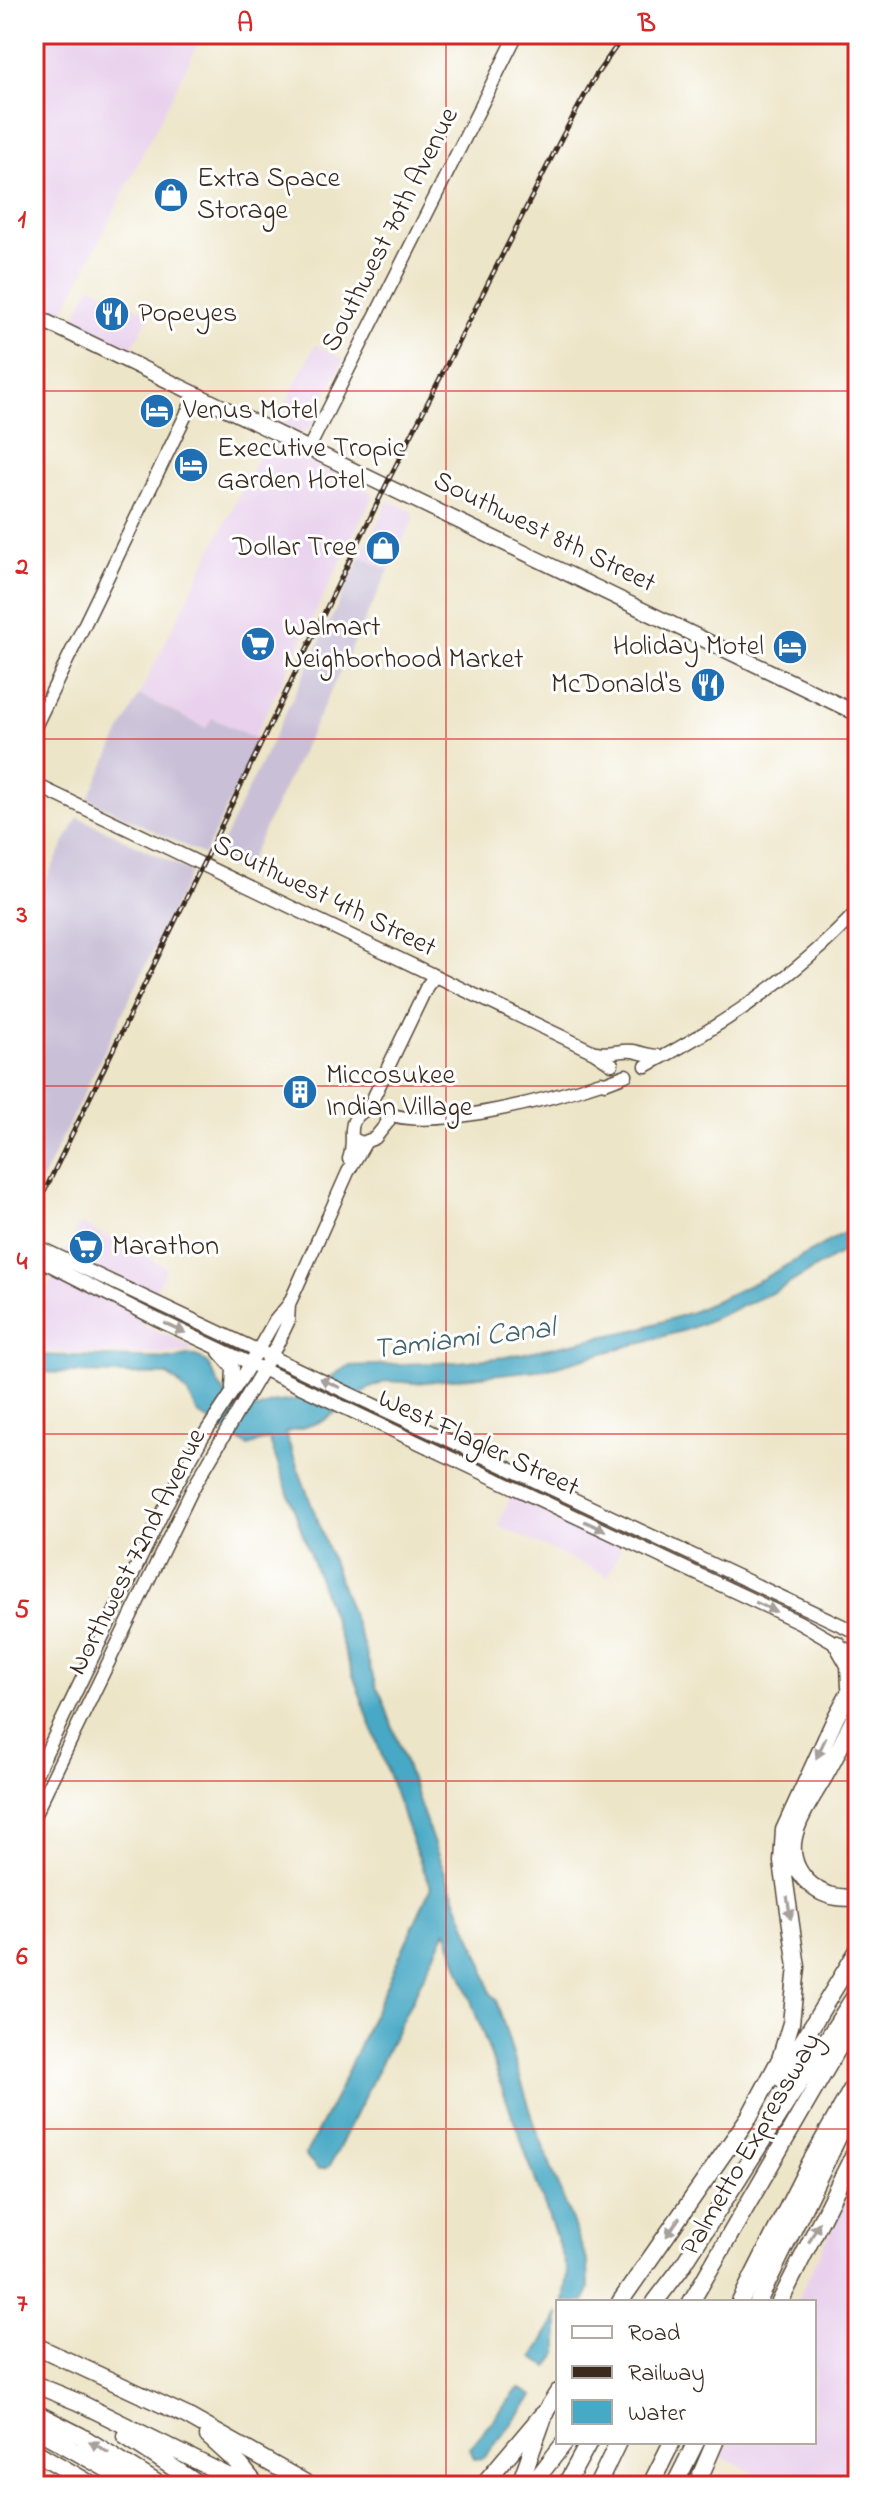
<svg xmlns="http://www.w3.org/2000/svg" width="892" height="2520" font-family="'Indie Flower',sans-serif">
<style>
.built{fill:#e9d1ed}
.industrial{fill:#c9bfd7}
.water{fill:#46a9c5;stroke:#406a72;stroke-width:2}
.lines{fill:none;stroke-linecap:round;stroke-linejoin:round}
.secondary-casing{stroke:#564638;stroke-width:15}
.primary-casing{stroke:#564638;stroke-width:17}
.highway-casing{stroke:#564638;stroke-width:19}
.secondary{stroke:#fff;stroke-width:12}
.primary{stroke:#fff;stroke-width:14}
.highway{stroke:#fff;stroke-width:16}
.rail-casing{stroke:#3b2a1e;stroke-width:5}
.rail{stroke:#fff;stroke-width:2;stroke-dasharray:6;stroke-linecap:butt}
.oneway{fill:#a79f9a}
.grid{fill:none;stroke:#d62828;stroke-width:2;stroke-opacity:0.55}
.labels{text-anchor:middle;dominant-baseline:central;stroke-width:6;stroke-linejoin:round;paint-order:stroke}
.poi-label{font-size:28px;fill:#3b2a1e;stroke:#fff;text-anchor:start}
.street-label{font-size:28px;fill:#3b2a1e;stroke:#fff}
.water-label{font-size:30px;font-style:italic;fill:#406369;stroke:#fff}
.neatline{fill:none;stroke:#d62828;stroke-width:3}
.grid-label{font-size:26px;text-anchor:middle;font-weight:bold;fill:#d62828}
</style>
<rect width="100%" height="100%" fill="#fff"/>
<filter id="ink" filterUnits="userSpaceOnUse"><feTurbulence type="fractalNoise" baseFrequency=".0125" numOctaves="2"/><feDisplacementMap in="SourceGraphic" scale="16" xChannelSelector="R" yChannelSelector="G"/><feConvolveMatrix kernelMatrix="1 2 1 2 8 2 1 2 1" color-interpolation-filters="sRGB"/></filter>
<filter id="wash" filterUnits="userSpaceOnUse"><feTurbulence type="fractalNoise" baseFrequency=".006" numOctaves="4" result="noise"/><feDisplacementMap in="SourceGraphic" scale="32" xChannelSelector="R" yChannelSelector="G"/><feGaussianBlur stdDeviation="1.8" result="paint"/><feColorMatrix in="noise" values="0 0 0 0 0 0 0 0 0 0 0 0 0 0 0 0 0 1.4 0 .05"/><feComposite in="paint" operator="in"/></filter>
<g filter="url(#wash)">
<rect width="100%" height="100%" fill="#ede5c8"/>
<path class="built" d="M34,34H203L74,291L63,311L55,315L34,306Z
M91,285L150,314L132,348L124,347L76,323L75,318Z
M315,345L344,359L309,429L299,432L277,421Z
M266,441L374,493L254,738L213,718L207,728L139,695Z
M388,500L411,511L414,518L389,570L361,557Z
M80,1223L167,1267L140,1323L192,1347L190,1352L133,1354L34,1351V1315Z
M512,1493L612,1540L621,1547L609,1576L498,1526Z
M858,2176V2486H780L720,2456L727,2442H814V2302H796Z"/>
<path class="industrial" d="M361,557L389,570L245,869L239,872L214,860Z
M139,695L206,728L212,718L259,740L204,855L88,799Z
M78,817L191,872L34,1196V903Z"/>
<path class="water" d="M858,1225V1243L776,1291L689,1329L546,1369L416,1383L387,1381L370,1388L323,1421L285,1433L365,1650L376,1687L382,1697L437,1853L483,1965L490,1992L496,2000L534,2122L588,2263L589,2288L585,2302H564L568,2274L562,2254L446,1931L331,2164L326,2168L318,2169L305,2155L338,2092L431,1887L415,1849L269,1439L248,1446L197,1413C193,1398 180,1382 167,1375L34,1372V1355L176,1359C180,1358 184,1356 188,1356C209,1354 211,1373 219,1385C226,1398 244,1407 258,1409L271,1403L295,1400L348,1366L459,1362L506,1357L639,1329L692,1312L762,1279Z
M558,2314V2353L548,2367L533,2358Z
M519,2388L533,2396L532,2398L484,2458L474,2459L470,2448Z"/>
</g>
<g filter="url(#ink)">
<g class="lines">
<g class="secondary-casing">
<path id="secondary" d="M309,448L517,34
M34,729L196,394
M34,784L594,1052L612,1064
M597,1052C610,1055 621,1049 633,1051C644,1053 649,1056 660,1056
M646,1066C724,1025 797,976 858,910
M369,1107L427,986L435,976
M386,1113C431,1132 554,1098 601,1082L605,1083L626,1075
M349,1159C358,1133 340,1122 372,1106L385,1110L388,1122L375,1138L362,1143L353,1139
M34,1245L858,1633
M34,1257L158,1320L799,1622L858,1656
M219,1352L233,1368L232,1388
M34,1778L177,1483L202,1438L243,1376L274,1322L289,1304
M34,1816L192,1490L277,1345L288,1322L289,1304L296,1289L348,1172L365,1143"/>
</g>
<g class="primary-casing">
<path id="primary" d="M34,316L858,714"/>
</g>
<g class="highway-casing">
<path id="highway" d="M837,1644L849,1665L850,1687
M858,1710C848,1731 838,1752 827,1772C808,1807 770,1849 811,1885C824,1897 841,1899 858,1897
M780,2078L858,1950
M620,2302L749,2117L780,2059L791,2023L797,1967L782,1862L784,1830L836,1717L858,1676
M655,2302L681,2268L858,1991
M691,2302L858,2014
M740,2302L810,2163L858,2078
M758,2302L842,2129L845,2111
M780,2302L858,2146
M34,2345L187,2416L311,2486
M34,2384L78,2402L248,2486
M34,2412L81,2436L162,2486
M34,2428L137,2486
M125,2436L201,2486
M208,2436L241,2466L257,2486
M34,2451L94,2486
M482,2486L542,2415
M519,2486L546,2411L558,2392
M531,2486L565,2442
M565,2486L589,2442
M597,2486L618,2442
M650,2486L672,2442
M674,2486L696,2442
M696,2486L715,2442"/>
</g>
<use href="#secondary" class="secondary"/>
<use href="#primary" class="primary"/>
<use href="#highway" class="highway"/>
<g class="rail-casing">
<path id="rail" d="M34,1213L390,477L562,137L596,75L625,34"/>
</g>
<use href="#rail" class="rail"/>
</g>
<defs><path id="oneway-solid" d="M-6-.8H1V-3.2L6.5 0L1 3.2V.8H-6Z" transform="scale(2)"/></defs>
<g class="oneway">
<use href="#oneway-solid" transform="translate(175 1328) rotate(25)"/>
<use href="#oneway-solid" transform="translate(330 1383) rotate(-155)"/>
<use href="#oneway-solid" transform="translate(595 1526) rotate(25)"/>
<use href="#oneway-solid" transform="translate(766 1607) rotate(25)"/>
<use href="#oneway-solid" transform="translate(821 1748) rotate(115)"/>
<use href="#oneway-solid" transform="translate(789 1908) rotate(81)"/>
<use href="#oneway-solid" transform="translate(673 2227) rotate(125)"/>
<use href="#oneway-solid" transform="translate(814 2232) rotate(-63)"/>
<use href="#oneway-solid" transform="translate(99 2447) rotate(-149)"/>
</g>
</g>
<path class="grid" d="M446,34V2486M34,391H858M34,739H858M34,1086H858M34,1434H858M34,1781H858M34,2129H858"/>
<defs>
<g id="shop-disc" transform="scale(1.8)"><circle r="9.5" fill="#1f6fb2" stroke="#fff"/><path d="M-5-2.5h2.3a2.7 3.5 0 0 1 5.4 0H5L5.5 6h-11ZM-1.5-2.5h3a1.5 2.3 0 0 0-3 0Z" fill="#fff"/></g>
<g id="restaurant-disc" transform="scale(1.8)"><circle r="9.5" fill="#1f6fb2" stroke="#fff"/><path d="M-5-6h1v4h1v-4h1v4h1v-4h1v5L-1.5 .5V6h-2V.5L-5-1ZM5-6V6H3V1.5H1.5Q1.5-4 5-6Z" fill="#fff"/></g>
<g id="hotel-disc" transform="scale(1.8)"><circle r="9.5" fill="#1f6fb2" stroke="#fff"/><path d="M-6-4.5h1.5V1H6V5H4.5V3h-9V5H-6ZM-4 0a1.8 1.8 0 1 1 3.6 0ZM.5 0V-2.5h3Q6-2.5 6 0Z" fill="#fff"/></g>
<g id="supermarket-disc" transform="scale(1.8)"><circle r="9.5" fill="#1f6fb2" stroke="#fff"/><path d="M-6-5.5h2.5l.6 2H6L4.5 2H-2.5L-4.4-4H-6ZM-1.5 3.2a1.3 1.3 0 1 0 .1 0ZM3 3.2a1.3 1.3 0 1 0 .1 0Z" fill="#fff"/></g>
<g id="building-disc" transform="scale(1.8)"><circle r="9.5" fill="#1f6fb2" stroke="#fff"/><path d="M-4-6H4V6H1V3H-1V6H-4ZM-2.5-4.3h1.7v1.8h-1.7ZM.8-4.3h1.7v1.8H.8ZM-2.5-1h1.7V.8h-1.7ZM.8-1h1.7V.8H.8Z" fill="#fff"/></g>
</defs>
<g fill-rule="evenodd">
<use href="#shop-disc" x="171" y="195"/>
<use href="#restaurant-disc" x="112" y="314"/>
<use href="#hotel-disc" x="157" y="411"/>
<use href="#hotel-disc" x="191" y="465"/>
<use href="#shop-disc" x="383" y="548"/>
<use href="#supermarket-disc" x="258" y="644"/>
<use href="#hotel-disc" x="790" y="647"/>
<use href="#restaurant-disc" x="708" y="685"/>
<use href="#building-disc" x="300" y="1092"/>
<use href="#supermarket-disc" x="86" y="1247"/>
</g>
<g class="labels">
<g class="poi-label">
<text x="197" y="179">Extra Space<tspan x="197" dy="32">Storage</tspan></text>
<text x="138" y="314">Popeyes</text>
<text x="183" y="411">Venus Motel</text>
<text x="217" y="449">Executive Tropic<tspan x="217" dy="32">Garden Hotel</tspan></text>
<text x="357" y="548" text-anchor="end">Dollar Tree</text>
<text x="284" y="628">Walmart<tspan x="284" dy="32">Neighborhood Market</tspan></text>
<text x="764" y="647" text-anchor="end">Holiday Motel</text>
<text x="682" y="685" text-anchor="end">McDonald's</text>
<text x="326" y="1076">Miccosukee<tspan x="326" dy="32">Indian Village</tspan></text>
<text x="112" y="1247">Marathon</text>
</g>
<g class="street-label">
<text transform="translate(391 230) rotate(-63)">Southwest 70th Avenue</text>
<text transform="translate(544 533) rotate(26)">Southwest 8th Street</text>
<text transform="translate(324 897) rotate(26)">Southwest 4th Street</text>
<text transform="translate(478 1444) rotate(25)">West Flagler Street</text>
<text transform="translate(138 1552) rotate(-63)">Northwest 72nd Avenue</text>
<text transform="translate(752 2145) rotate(-60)">Palmetto Expressway</text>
</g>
<g class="water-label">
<text transform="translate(464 1340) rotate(-7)">Tamiami Canal</text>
</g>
</g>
<rect width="892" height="2520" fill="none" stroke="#fff" stroke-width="88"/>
<rect x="556" y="2300" width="260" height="144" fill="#ffffff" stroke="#b1aaa5" stroke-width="2"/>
<rect x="572" y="2326" width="40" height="12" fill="#ffffff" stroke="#b1aaa5" stroke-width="2"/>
<text x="628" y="2340" font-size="24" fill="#3b2a1e">Road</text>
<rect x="572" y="2366" width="40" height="12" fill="#3b2a1e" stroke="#b1aaa5" stroke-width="2"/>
<text x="628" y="2380" font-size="24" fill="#3b2a1e">Railway</text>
<rect x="572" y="2400" width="40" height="24" fill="#46a9c5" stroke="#b1aaa5" stroke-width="2"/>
<text x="628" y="2420" font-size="24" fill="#3b2a1e">Water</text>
<rect x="44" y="44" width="804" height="2432" class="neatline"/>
<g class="grid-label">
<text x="245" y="31">A</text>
<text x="647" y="31">B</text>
<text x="22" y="227">1</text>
<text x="22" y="574">2</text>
<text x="22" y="922">3</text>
<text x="22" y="1269">4</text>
<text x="22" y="1617">5</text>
<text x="22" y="1964">6</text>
<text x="22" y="2311">7</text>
</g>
</svg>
